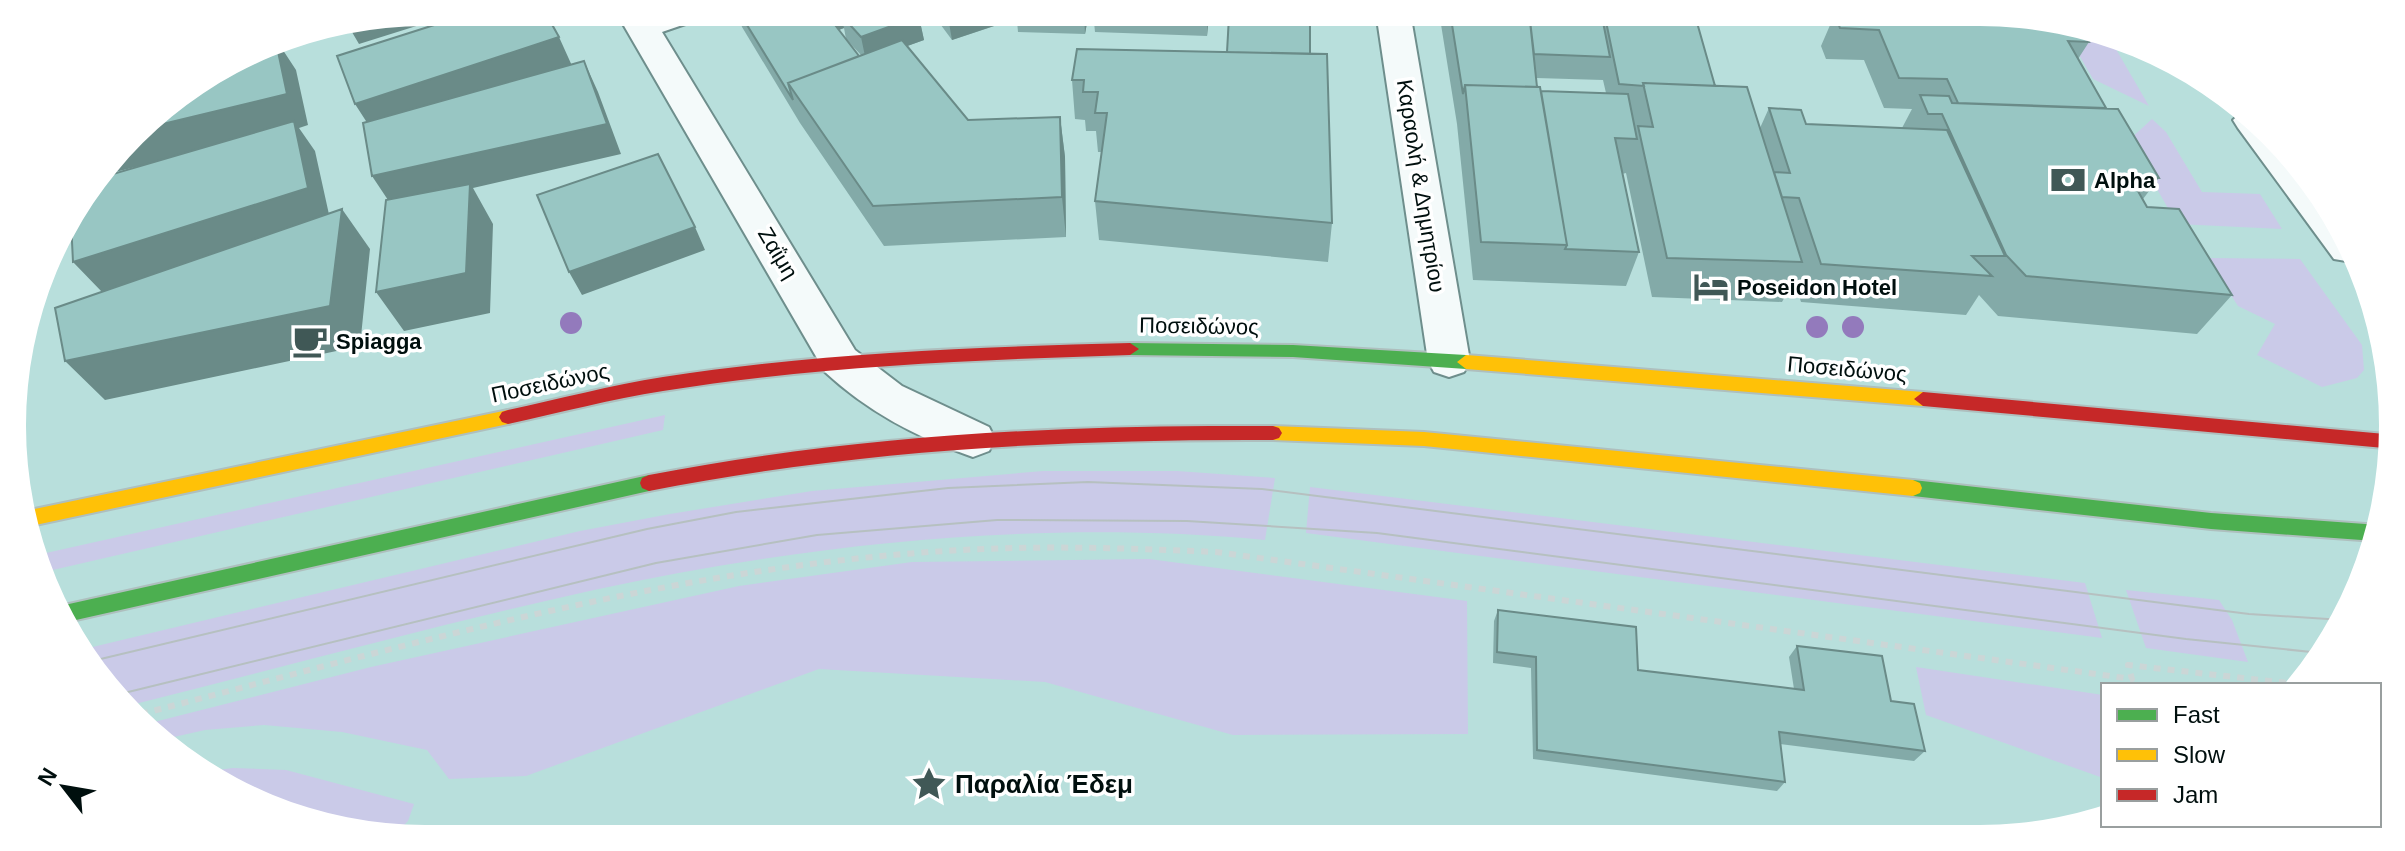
<svg xmlns="http://www.w3.org/2000/svg" width="2405" height="851" font-family="Helvetica,sans-serif">
<style>
.green{fill:#cacae8}
.lines{fill:none;stroke-linecap:round;stroke-linejoin:round}
.street-casing{stroke:#6e8e8c;stroke-width:4}
.fast-casing{stroke:#aebfbe;stroke-width:4}
.slow-casing{stroke:#aebfbe;stroke-width:4}
.jam-casing{stroke:#aebfbe;stroke-width:4}
.path{stroke:#cbd6d6;stroke-width:6;stroke-dasharray:7 7;stroke-linecap:butt}
.street{fill:#f4fafa;fill-rule:evenodd}
.fast{fill:#4caf50;fill-rule:evenodd}
.slow{fill:#ffc107;fill-rule:evenodd}
.jam{fill:#c62828;fill-rule:evenodd}
.tram{stroke:#b6c0c0;stroke-width:2}
.tree{fill:#937abc}
.wall{fill:#83aaa8;fill-rule:evenodd}
.shaded-wall{fill:#6a8b88}
.building{fill:#98c6c3;stroke:#6a8b88;stroke-width:2}
.labels{text-anchor:middle;dominant-baseline:central;stroke-width:7;stroke-linejoin:round;paint-order:stroke}
.poi-label{font-size:22px;font-weight:bold;fill:#000f0e;stroke:#fff;text-anchor:start}
.street-label{font-size:22px;fill:#000f0e;stroke:#fff}
.near-poi-label{font-size:26px;font-weight:bold;fill:#000f0e;stroke:#fff;text-anchor:start}
</style>
<rect width="100%" height="100%" fill="#b8dfdc"/>
<path class="green" d="M2063,27L2090,28L2122,44H2113L2149,106L2093,79Z
M2152,119L2166,132L2202,192L2260,194L2282,229L2177,224L2129,140Z
M2207,258L2300,259L2362,345L2364,370L2357,378L2322,387L2257,355L2275,324L2238,306Z
M665,415L663,430L44,572L37,555Z
M1043,471H1177L1275,478L1265,540C1042,519 812,543 594,590C439,624 285,667 131,705L80,650L580,531L670,514L812,491Z
M1310,487L2085,583L2102,638L1306,533Z
M1149,559L1467,601L1468,734L1233,735L1045,682L819,669L526,776L449,779L427,750L342,732L264,725L205,730L165,739L150,723L371,667L739,586L912,562Z
M2126,590L2219,600L2232,620L2248,662L2146,648Z
M1916,667L2103,695V778L1926,715Z
M233,768L286,770L414,804L408,821L394,835L319,825L201,772Z"/>
<g class="lines">
<g class="street-casing">
<path id="street" d="M616,12H705L700,19L662,32L855,350L902,386L989,427L995,439L989,451L973,457C918,438 868,412 825,372Z
M1376,12H1410L1470,361L1464,372L1449,377L1434,372L1428,361Z
M2243,111L2337,218L2352,262L2334,259L2238,128L2233,120Z"/>
</g>
<g class="fast-casing">
<path id="fast" d="M1130,343L1293,345L1466,355L1475,362L1466,369L1293,357L1130,355L1121,349Z
M649,475L656,478L658,483L656,488L649,491L67,622L60,606Z
M1913,480L2211,513L2379,525L2375,541L2211,529L1913,496L1906,493L1904,488L1906,483Z"/>
</g>
<g class="slow-casing">
<path id="slow" d="M1466,355L1923,392L1932,399L1923,406L1466,369L1457,362Z
M508,410L514,412L517,417L514,422L508,424L26,527L25,511Z
M1273,426L1424,432L1913,480L1920,483L1922,488L1920,493L1913,496L1424,446L1273,440L1267,438L1264,433L1267,428Z"/>
</g>
<g class="jam-casing">
<path id="jam" d="M1130,343L1139,349L1130,355C974,360 817,366 663,391C611,399 559,413 508,424L502,422L499,417L502,412L508,410C560,399 611,385 663,377C817,353 974,347 1130,343Z
M1923,392L2385,434L2384,448L1923,406L1914,399Z
M1210,426H1273L1279,428L1282,433L1279,438L1273,440C1063,439 855,450 649,491L642,488L640,483L642,478L649,475C835,439 1021,427 1210,426Z"/>
</g>
<path class="path" d="M141,714C404,646 672,568 945,551C1035,545 1125,548 1216,552L2132,679L2128,665L2296,684"/>
<use href="#street" class="street"/>
<use href="#fast" class="fast"/>
<use href="#slow" class="slow"/>
<use href="#jam" class="jam"/>
<path class="tram" d="M88,662L647,529L736,512L948,488L1088,482L1262,489L2249,614L2343,620
M120,694L656,563L817,535L997,520L1187,521L1377,533L2186,639L2321,653"/>
</g>
<g class="tree">
<circle cx="571" cy="323" r="11"/>
<circle cx="1817" cy="327" r="11"/>
<circle cx="1853" cy="327" r="11"/>
</g>
<path class="wall" d="M737,12H995L997,25L952,40L932,13L919,17L924,40L907,46L968,120L1060,117L1065,157L1066,237L884,246L800,123L742,27ZM844,28L846,39L861,55L859,56L839,30Z
M1012,12H1089L1085,34L1018,32L1017,21H1013Z
M1093,12H1310V54L1332,223L1328,262L1099,240L1095,201L1102,152H1098L1096,131H1086L1085,120L1075,119L1072,80L1227,52L1228,24H1208L1207,36L1095,32Z
M1439,12H1694L1715,86L1760,128L1769,108L1806,124L1902,128L1912,109L1884,108L1864,60L1826,59L1821,46L1834,16L1794,14V12H1980L2089,42L2078,59L2106,108L2159,178L2143,199L2147,207L2232,295L2197,334L1998,316L1979,295L1966,315L1801,302L1794,280L1782,302L1652,297L1626,173L1622,174L1639,252L1626,286L1473,280L1457,124ZM1536,78L1603,80L1606,93L1541,91L1537,87Z
M1498,610L1638,670L1794,689L1789,657L1797,646L1891,701L1925,751L1914,761L1780,744L1785,782L1777,791L1533,759L1531,668L1493,663L1494,621Z"/>
<path class="shaded-wall" d="M426,12H461L359,44L349,27Z
M824,12H844L846,21L841,15L844,28L830,33Z
M904,12H932V13L919,17L924,40L866,61L861,37Z
M962,12H995L997,25L952,40L948,17Z
M1084,12H1089L1085,34Z
M1207,12H1209L1207,36Z
M559,37L573,68L375,135L355,104Z
M277,41L296,70L308,125L299,128L315,151L330,219L102,292L73,262L295,128L107,174L142,129Z
M584,61L598,92L621,154L473,188L493,224L490,313L404,331L376,292L392,206L372,176Z
M1060,117L1065,157L1066,237L1062,197Z
M342,209L370,249L360,346L105,400L65,361Z
M695,227L705,250L582,295L569,272Z"/>
<path class="building" d="M475,12H545L559,37L355,104L337,56Z
M739,12H825L859,56L788,83L793,100Z
M851,12H915L919,16L861,37L841,15Z
M944,12H962L948,17Z
M1239,12H1310V54L1227,52L1229,17H1239Z
M1450,12H1529L1537,87L1465,85L1463,94Z
M1529,12H1601L1610,57L1534,54Z
M1604,12H1694L1715,86L1643,83L1644,86L1619,84Z
M1883,12H1980L2080,25L2089,42L2068,41L2106,108L1958,103L1947,79L1899,78L1879,30L1840,28L1835,15L1885,17Z
M902,40L968,120L1060,117L1062,197L873,206L788,83Z
M276,42L287,94L142,129L153,115L268,43Z
M1077,49L1327,54L1332,223L1095,201L1107,113H1095L1098,92H1083L1084,80H1072Z
M584,61L607,124L372,176L363,123Z
M1643,83L1747,87L1802,262L1667,258L1638,126L1653,127Z
M1465,85L1540,87L1567,245L1481,242Z
M1541,91L1628,94L1637,139L1615,138L1639,252L1565,249L1567,245Z
M1920,95L1949,96L1952,103L2118,109L2159,178L2130,177L2147,207L2179,209L2232,295L2026,276L2006,255L1942,114H1928Z
M1769,108L1801,110L1806,124L1947,130L2005,256H1972L1992,276L1821,264L1799,198L1782,197L1774,172L1790,173Z
M294,121L308,188L73,262L71,221L106,176Z
M658,154L695,227L569,272L537,195Z
M470,184L466,273L376,292L386,200Z
M342,209L330,306L65,361L55,308Z
M1498,610L1636,627L1638,670L1804,690L1797,646L1882,656L1891,701L1914,704L1925,751L1779,732L1785,782L1537,750L1536,657L1497,652Z"/>
<defs>
<g id="bank-bare" transform="scale(2.76)"><path d="M-6-4H6V4H-6ZM0-2.3a2.3 2.3 0 1 0 0 4.6a2.3 2.3 0 1 0 0-4.6Z" fill="#405856" stroke="#fff" stroke-width="2.5" paint-order="stroke"/></g>
<g id="hotel-bare" transform="scale(2.76)"><path d="M-6-4.5h1.5V1H6V5H4.5V3h-9V5H-6ZM-4 0a1.8 1.8 0 1 1 3.6 0ZM.5 0V-2.5h3Q6-2.5 6 0Z" fill="#405856" stroke="#fff" stroke-width="2.5" paint-order="stroke"/></g>
<g id="cafe-bare" transform="scale(2.76)"><path d="M-5.5-4.5H6V0H3Q3 3.5 0 3.5H-2.5Q-5.5 3.5-5.5 0ZM3-3.2v2h1.7v-2ZM-6 4.5H4V6H-6Z" fill="#405856" stroke="#fff" stroke-width="2.5" paint-order="stroke"/></g>
<g id="sight-bare" transform="scale(2.76)"><path d="M0-6L1.8-2.2L6-1.7L2.9 1.2L3.7 5.4L0 3.3L-3.7 5.4L-2.9 1.2L-6-1.7L-1.8-2.2Z" fill="#405856" stroke="#fff" stroke-width="2.5" paint-order="stroke"/></g>
</defs>
<g fill-rule="evenodd">
<use href="#bank-bare" x="2068" y="180"/>
<use href="#hotel-bare" x="1711" y="287"/>
<use href="#cafe-bare" x="310" y="341"/>
<use href="#sight-bare" x="929" y="784"/>
</g>
<g class="labels">
<g class="poi-label">
<text x="2094" y="180">Alpha</text>
<text x="1737" y="287">Poseidon Hotel</text>
<text x="336" y="341">Spiagga</text>
</g>
<g class="street-label">
<text transform="translate(1421 186) rotate(81)">Καραολή &amp; Δημητρίου</text>
<text transform="translate(778 253) rotate(59)">Ζαΐμη</text>
<text transform="translate(1199 326) rotate(1)">Ποσειδώνος</text>
<text transform="translate(1847 369) rotate(5)">Ποσειδώνος</text>
<text transform="translate(550 383) rotate(-12)">Ποσειδώνος</text>
</g>
<g class="near-poi-label">
<text x="955" y="784">Παραλία Έδεμ</text>
</g>
</g>
<path d="M0 0H2405V851H0ZM425 26H1980A399 399 0 0 1 2379 425V426A399 399 0 0 1 1980 825H425A399 399 0 0 1 26 426V425A399 399 0 0 1 425 26Z" fill="#fff" fill-rule="evenodd"/>
<rect x="2101" y="683" width="280" height="144" fill="#ffffff" stroke="#999f9f" stroke-width="2"/>
<rect x="2117" y="709" width="40" height="12" fill="#4caf50" stroke="#999f9f" stroke-width="2"/>
<text x="2173" y="723" font-size="24" fill="#000f0e">Fast</text>
<rect x="2117" y="749" width="40" height="12" fill="#ffc107" stroke="#999f9f" stroke-width="2"/>
<text x="2173" y="763" font-size="24" fill="#000f0e">Slow</text>
<rect x="2117" y="789" width="40" height="12" fill="#c62828" stroke="#999f9f" stroke-width="2"/>
<text x="2173" y="803" font-size="24" fill="#000f0e">Jam</text>
<g transform="translate(64 787) rotate(301)" stroke="#ffffff" stroke-width="6" paint-order="stroke">
<path d="M0-6L14 30L0 20L-14 30Z" fill="#000f0e"/>
<text y="-12" font-size="22" font-weight="bold" text-anchor="middle" fill="#000f0e">N</text>
</g>
</svg>
